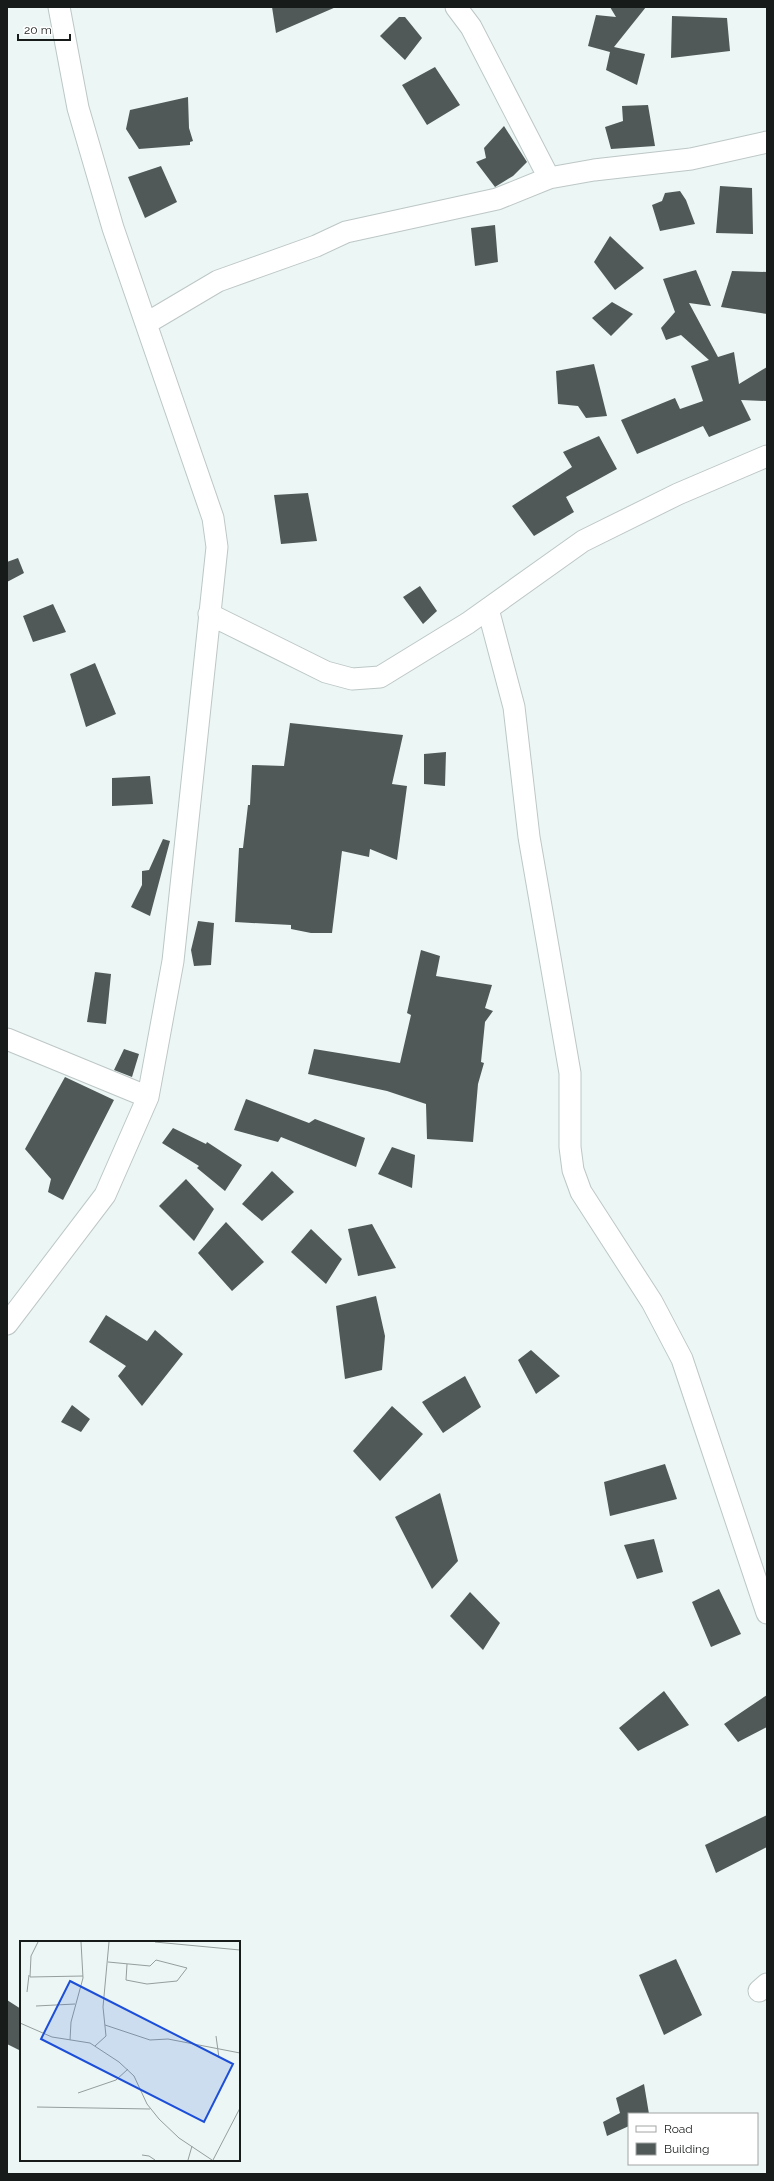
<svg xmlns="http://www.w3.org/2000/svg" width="774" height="2181" font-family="Raleway,sans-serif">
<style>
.building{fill:#505958}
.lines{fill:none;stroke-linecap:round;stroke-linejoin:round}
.minor-casing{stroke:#bdc7c6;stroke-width:23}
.minor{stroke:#fff;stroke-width:21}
.inset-road{fill:none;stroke:#969e9d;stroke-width:1}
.view{fill:#1d4ed8;fill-opacity:0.15;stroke:#1d4ed8;stroke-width:2}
.inset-edge{fill:none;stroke:#171b1a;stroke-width:2}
</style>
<rect width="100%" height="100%" fill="#ebf6f5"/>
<path class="building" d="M272,7H336L276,33Z
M610,7H646L614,47L645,54L637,85L606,70L610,52L588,46L596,15L616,17Z
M672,16L727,18L730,51L671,58Z
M399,17H405L422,38L405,60L380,36Z
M435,67L460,105L427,125L402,85Z
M188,97L189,128L193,141L190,142V145L139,149L126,129L130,110Z
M648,105L655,146L611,149L605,127L623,121L622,106Z
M504,126L527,162L513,176L495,187L476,162L486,158L484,148Z
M161,166L177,202L145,218L128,177Z
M720,186L752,188L753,234L716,233Z
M680,191L686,200L695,224L660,231L652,205L662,201L665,193Z
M495,225L498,262L475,266L471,228Z
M610,236L644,268L615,290L594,262Z
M696,270L711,306L689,303L718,357L734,352L739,384L767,367V401L741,400L751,420L709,437L703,426L637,454L621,420L675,398L680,409L703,401L691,366L709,360L681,335L666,340L661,328L675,312L663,279Z
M732,271L767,272V314L721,307Z
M612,302L633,314L611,336L592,318Z
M594,364L607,416L586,418L578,406L558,404L556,371Z
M599,436L617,469L566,497L574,512L534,536L512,506L572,467L563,452Z
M308,493L317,541L281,544L274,495Z
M18,558L24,573L7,582V562Z
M420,586L437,611L423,624L403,597Z
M53,604L66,632L33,642L23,616Z
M95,663L116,714L86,727L70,674Z
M290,723L403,735L392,784L407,786L397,860L370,849L369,857L342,851L332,933H311L291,929V925L235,922L239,848H243L248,805H250L252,765L284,766Z
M446,752L445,786L424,784V754Z
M150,776L153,804L112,806V778Z
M163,839L170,841L150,916L131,907L142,885V871L149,870Z
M198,921L214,923L211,965L194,966L191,950Z
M421,950L440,956L436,976L492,985L485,1008L493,1011L485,1022L481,1062L484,1063L478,1084L473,1142L427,1139L426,1104L387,1091L308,1074L314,1049L400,1063L411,1015L407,1013Z
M95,972L111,974L106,1024L87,1022Z
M124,1049L139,1054L132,1077L114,1070Z
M65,1077L114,1100L63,1200L48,1192L51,1179L25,1149Z
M246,1099L309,1123L315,1119L365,1138L356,1167L281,1137L278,1142L234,1130Z
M173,1128L206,1144L207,1142L242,1165L225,1191L197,1168L199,1166L162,1143Z
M392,1147L415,1155L412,1188L378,1174Z
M272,1171L294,1192L262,1221L242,1204Z
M186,1179L214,1209L194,1241L159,1206Z
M226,1222L264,1262L232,1291L198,1253Z
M372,1224L396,1268L358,1276L348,1229Z
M311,1229L342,1259L326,1284L291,1252Z
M376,1296L385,1336L382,1370L345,1379L336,1306Z
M106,1315L147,1341L155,1330L183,1354L142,1406L118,1376L126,1366L89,1342Z
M531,1350L560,1376L536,1394L518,1360Z
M465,1376L481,1407L443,1433L422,1402Z
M72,1405L90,1419L81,1432L61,1422Z
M392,1406L423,1434L380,1481L353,1451Z
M665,1464L677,1499L610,1516L604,1482Z
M440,1493L458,1561L432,1589L395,1517Z
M654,1539L663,1572L637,1579L624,1545Z
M719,1589L741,1634L711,1647L692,1602Z
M470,1592L500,1623L483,1650L450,1616Z
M664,1691L689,1725L638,1751L619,1728Z
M767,1695V1727L738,1742L724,1724Z
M767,1815V1847L716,1873L705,1845Z
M676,1959L702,2015L664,2035L639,1975Z
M7,2000L21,2009V2051L7,2044Z
M644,2084L649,2114H629V2126L607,2136L603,2122L620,2113L616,2098Z"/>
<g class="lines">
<g class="minor-casing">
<path id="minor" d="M456,7L471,27L549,178
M147,323L218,281L316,246L346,232L497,199L549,178L594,170L691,159L767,142
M488,609L514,707L529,837L570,1073V1147L573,1170L581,1192L652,1302L682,1359L767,1613
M209,614L326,672L352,679L380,677L468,623L583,541L678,494L767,456
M7,1039L148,1097
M7,1324L105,1195L148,1097L173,961L217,547L213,518L113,228L78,108L59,7
M759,1991L767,1984"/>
</g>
<use href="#minor" class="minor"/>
</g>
<g transform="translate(20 1941)">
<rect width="220" height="220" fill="#ebf6f5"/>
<path class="inset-road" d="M18,1L11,15L10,36L63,35M135,1L220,9M88,21L130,25L136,19L167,27L157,40L127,43L106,39L107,23M7,51L9,34M16,65L55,63M0,82L32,96L70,102L99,121L114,135L127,163L139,178L159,197L192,219M85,84L130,99L148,98L220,112M196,95L199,117M50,99L51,81L63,37L61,1M75,105L86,95L83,66L89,1M58,152L96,139L108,128M17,166L130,168M122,214L129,215L135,219M168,219L172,205M193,219L220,167"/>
<path class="view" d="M50,40L213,123L184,181L21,98Z"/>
<rect width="220" height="220" class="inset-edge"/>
</g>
<rect width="774" height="2181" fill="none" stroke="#171b1a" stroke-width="16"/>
<rect x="628" y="2113" width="130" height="52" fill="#ffffff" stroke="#a2a4a3"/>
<rect x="636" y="2126" width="20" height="6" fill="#ffffff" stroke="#a2a4a3"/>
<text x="664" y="2133" font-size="12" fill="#171b1a">Road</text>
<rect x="636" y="2143" width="20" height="12" fill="#505958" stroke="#a2a4a3"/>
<text x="664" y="2153" font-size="12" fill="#171b1a">Building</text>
<path d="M18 34v6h52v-6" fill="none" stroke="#171b1a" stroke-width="2"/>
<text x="24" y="34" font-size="12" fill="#171b1a" stroke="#ffffff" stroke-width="3" paint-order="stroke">20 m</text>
</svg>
